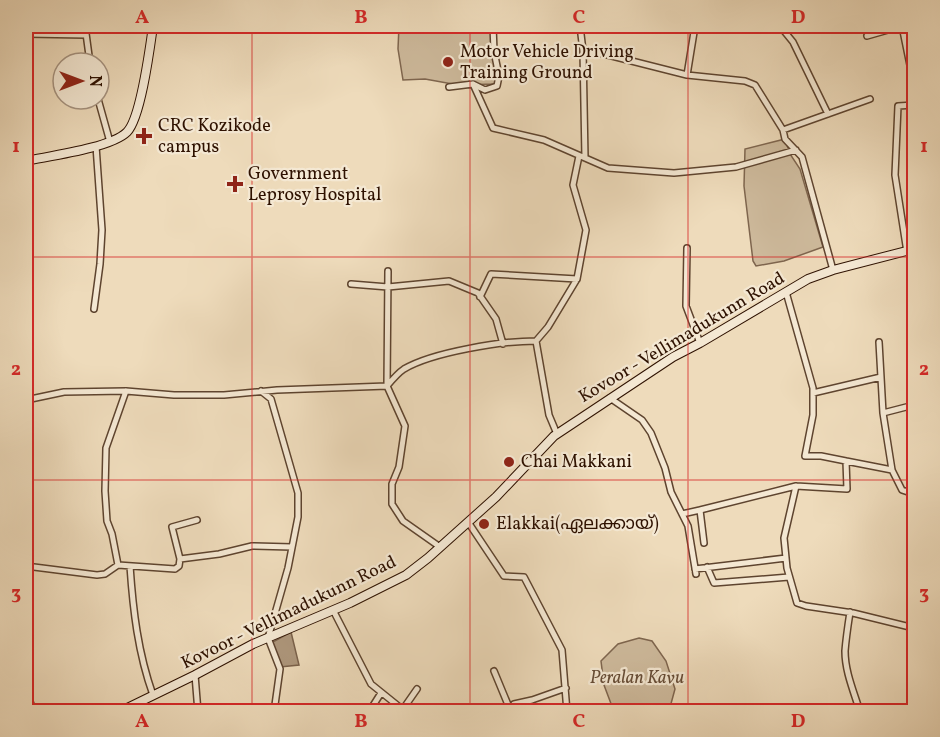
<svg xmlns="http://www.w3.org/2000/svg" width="940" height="737" font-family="Vollkorn,'Noto Sans Malayalam',serif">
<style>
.green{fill:#cdb99b;stroke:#7e654e;stroke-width:1.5}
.water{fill:#ad967b;stroke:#7a614a;stroke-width:1.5}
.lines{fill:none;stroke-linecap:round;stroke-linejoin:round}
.street-casing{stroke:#5e442f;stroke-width:8}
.secondary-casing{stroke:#2e1100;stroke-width:10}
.street{stroke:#f4e8d3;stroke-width:5}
.secondary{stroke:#f4e8d3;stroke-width:8}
.grid{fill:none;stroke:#d62828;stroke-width:1.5;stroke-opacity:0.55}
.poi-dot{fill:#8f2418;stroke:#f4e8d3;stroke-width:2}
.labels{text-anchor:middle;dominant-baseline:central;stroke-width:4.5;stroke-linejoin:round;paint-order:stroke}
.poi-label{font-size:18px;fill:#2e1100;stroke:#f4e8d3;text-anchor:start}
.street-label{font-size:18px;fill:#2e1100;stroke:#f4e8d3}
.park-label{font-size:18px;font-style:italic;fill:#664c36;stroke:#f4e8d3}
.neatline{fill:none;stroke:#d62828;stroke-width:2}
.grid-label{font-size:20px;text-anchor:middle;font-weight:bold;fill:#d62828}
</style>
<rect width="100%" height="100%" fill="#eedbbb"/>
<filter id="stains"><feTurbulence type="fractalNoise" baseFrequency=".00333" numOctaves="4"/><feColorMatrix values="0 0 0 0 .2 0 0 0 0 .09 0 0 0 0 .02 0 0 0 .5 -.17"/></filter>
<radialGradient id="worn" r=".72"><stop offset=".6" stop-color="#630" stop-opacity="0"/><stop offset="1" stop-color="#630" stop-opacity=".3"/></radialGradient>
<path class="green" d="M399,26H493L496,84L458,85L425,79L403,80L398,49Z
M785,139L790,154L800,169L823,247L784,261L756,266L753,261L744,186L745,149Z
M639,638L652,641L666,661L675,689L669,711L614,712L613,709L604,685L601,661L618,644Z"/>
<path class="water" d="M291,632L299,665L280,667L269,644Z"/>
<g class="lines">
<g class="street-casing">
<path id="street" d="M85,26L90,63
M580,26L583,51L585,158
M780,26L793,42L828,114
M902,26L912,75
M26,34L86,35
M867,36L902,26
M583,51L604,54L687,75L745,81L755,85L783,130
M687,75L695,26
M473,84L493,128L544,140L608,168L674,173L736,167L796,150
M449,87L473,84L485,90L497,86L499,76L494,51L493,26
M61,89H63
M98,99L110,142
M687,248L686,306L700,343
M907,252L895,175L898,106L914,105
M833,270L802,157L785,139L783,130L870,99
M351,284L388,287L449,281L478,293L496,319L503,344
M480,297L491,274L577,279
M94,309L100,264L102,230L96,146
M536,341L549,415L557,434
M879,342L883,413
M261,391L271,399L298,493V517L288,568L268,638L280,669L274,712
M813,393L881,377
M610,398L642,420L651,433L665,468L671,492L688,526L696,574
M26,400L64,392L126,391L174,395H224L277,390L387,386L388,271
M914,405L883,413L892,470L902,490L914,494
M846,461L892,470
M796,486L784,538L787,568L797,603L806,606L853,613L914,628
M700,510L796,486L847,489L846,461L821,456H805L813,415V388L786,292
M914,511V561
M682,514L700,510L704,543
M468,522L504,576L524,577L562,650L567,712
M440,547L403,521L392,504V484L399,467L405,426L387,386C392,380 398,373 404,369C433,352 502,341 536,341L548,327L577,279L586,230L573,185L579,156
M180,559L219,554L252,546L292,547
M118,565L112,534L107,521L105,491L106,448L126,391
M26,566L97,575L105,574L118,565L175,569L179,566L180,559L172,527L197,520
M130,566C133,610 138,653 153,695
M707,567L714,583L789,577
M695,569L786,558
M333,610L371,684L402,709
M850,612C848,625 846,638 845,651C845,672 854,692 860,712
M494,671L511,712
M195,675L198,712
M369,712L381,693
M401,712L417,689
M515,712L514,704L532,700L566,688"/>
</g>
<g class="secondary-casing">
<path id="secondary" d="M26,161C49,156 111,148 127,132C141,118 150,47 153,26
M26,691L32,712
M26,711V712
M119,712L195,675L253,644L350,603L406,575L428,558L496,497L554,436L673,357L700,343L808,279L833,270L914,249"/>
</g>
<use href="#street" class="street"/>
<use href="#secondary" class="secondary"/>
</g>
<path class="grid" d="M252,26V712M470,26V712M688,26V712M26,257H914M26,480H914"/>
<g class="poi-dot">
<circle cx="448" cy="62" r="6"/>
<path d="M141 127h6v6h6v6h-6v6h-6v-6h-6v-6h6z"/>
<path d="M232 175h6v6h6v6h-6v6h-6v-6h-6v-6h6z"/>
<circle cx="509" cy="462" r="6"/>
<circle cx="484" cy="524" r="6"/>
</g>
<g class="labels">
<g class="poi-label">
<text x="460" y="52">Motor Vehicle Driving<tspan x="460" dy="21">Training Ground</tspan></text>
<text x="158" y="126">CRC Kozikode<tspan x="158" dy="21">campus</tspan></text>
<text x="248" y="174">Government<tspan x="248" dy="21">Leprosy Hospital</tspan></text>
<text x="521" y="462">Chai Makkani</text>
<text x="496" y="524">Elakkai(ഏലക്കായ്)</text>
</g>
<g class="street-label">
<text transform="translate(682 338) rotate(-31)">Kovoor - Vellimadukunn Road</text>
<text transform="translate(289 613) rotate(-26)">Kovoor - Vellimadukunn Road</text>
</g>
<g class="park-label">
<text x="637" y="678">Peralan Kavu</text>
</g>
</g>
<rect width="940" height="737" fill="none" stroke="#eedbbb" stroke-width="66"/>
<g transform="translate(81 81) rotate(90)"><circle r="28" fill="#f4e8d3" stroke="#a5927f" stroke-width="1.5"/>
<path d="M0-4.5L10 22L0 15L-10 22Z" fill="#8f2418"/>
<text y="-9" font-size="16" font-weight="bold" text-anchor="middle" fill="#2e1100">N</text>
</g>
<rect x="33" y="33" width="874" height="671" class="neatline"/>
<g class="grid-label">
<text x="142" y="23">A</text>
<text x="361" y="23">B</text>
<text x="579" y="23">C</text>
<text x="798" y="23">D</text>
<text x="16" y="152">1</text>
<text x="924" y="152">1</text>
<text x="16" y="375">2</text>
<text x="924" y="375">2</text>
<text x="16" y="599">3</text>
<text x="924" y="599">3</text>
<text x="142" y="727">A</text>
<text x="361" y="727">B</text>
<text x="579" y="727">C</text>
<text x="798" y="727">D</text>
</g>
<rect width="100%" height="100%" filter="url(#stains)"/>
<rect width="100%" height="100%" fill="url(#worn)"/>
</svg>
